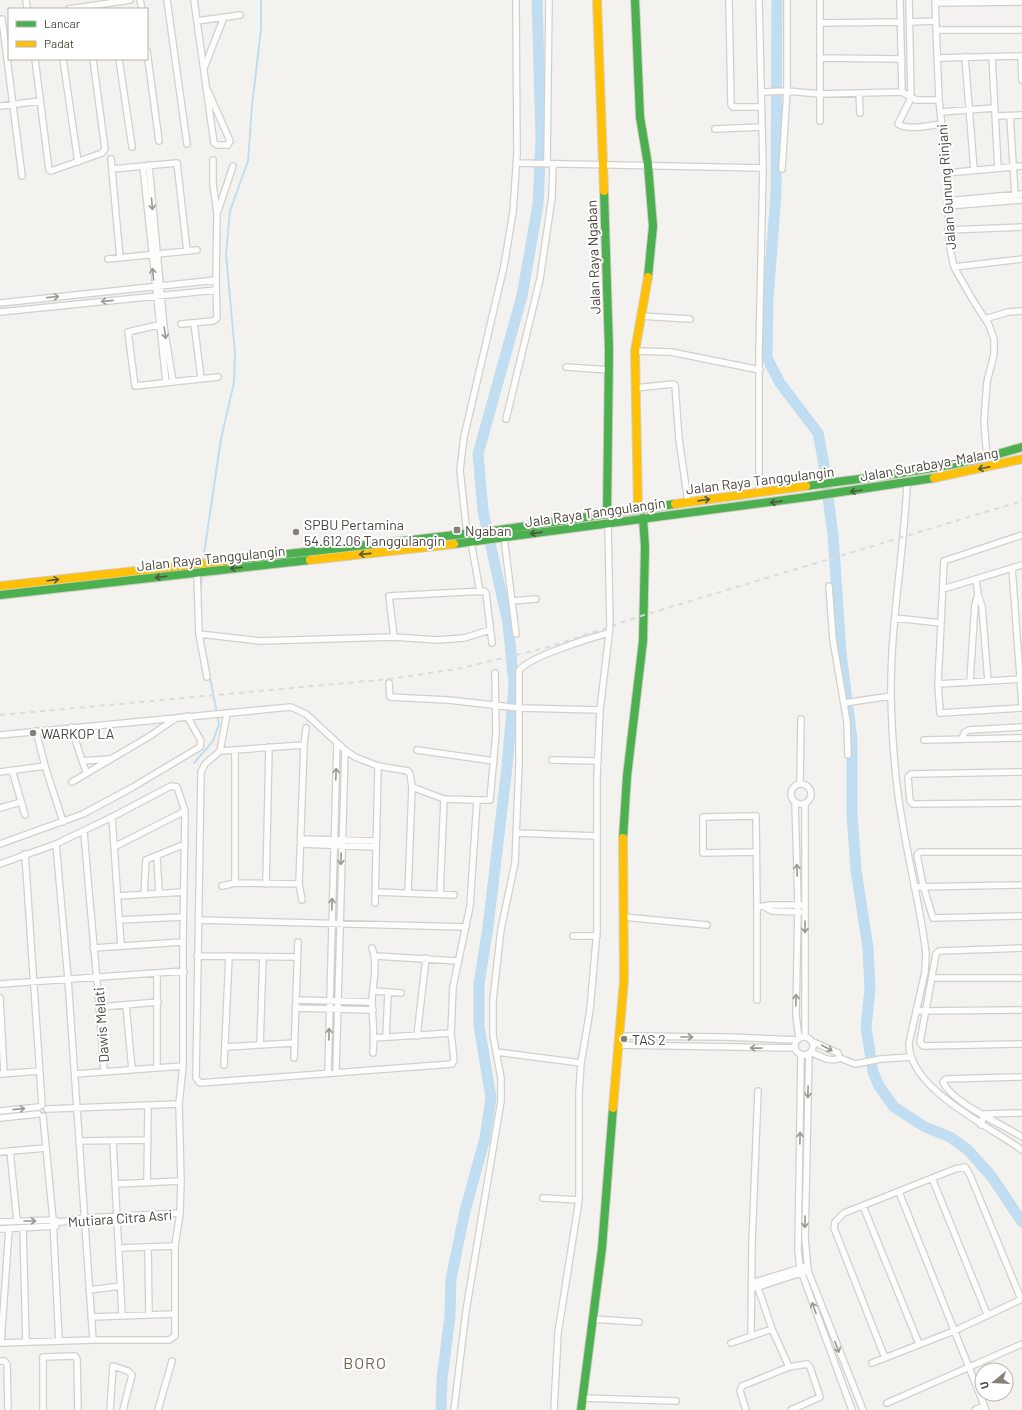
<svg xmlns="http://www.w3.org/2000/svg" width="1022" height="1410" font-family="Barlow,sans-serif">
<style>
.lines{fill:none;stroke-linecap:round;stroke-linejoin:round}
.stream{stroke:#c0ddf1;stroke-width:2}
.river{stroke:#c0ddf1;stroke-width:11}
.street-casing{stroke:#d2d0cb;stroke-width:8}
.fast-casing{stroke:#d3cfc5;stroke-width:10}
.slow-casing{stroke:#d3cfc5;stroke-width:10}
.street{stroke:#fdfdfc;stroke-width:5.5}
.fast{stroke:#4caf50;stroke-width:8}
.slow{stroke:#ffc107;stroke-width:8}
.rail{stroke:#dbdbda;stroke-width:2;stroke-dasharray:5 5;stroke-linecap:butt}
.oneway{stroke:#9b9791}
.oneway2{stroke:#4b593e}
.poi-dot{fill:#868178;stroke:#fff;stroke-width:1.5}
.labels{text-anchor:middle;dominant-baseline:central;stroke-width:4;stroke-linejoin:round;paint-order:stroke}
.street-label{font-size:14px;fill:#4b4439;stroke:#fff}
.poi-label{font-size:14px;fill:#4b4439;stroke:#fff;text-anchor:start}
.quarter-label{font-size:16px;letter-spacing:1px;fill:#6e6250;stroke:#fff}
</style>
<rect width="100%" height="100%" fill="#f4f2ee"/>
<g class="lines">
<path class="stream" d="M203,560L221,439L234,382L235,353L226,254L230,211L248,161L252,106L261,29V0
M200,598L202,575
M194,763L213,741L219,724L205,652"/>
<path class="river" d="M777,0L776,193L768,299L767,358L780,383L818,433L823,459L833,535L841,653L852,740V815L856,870L868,948L870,989L866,1027L873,1072L879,1086L894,1107L925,1127L950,1137L968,1150L992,1177L1022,1222
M441,1410L442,1379L450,1316L451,1279L465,1211L485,1138L491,1098L479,1026V984L488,927L507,767L514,685L508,623L483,511L478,454L522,296L538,205L541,138L537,0"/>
<g class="street-casing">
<path id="street" d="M26,0L27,9
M140,0L142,9
M167,0L187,144
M194,0L214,143L217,145H228L230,141L208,91
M729,0L731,105L733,107H761
M820,0V121
M900,0L902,92
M909,0L911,98L898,124C909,131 929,125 942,124
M935,0L939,100L946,165L950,248L954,267L974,302L989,325L994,339V354L987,382L984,422L987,458
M935,3L1022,2
M69,9L130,0
M2,19L22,176
M197,21L240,15
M910,22L936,21
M820,23L900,22
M938,30H1022
M147,51L159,141
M965,57L974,170
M992,57L998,168
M1021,57L1022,80
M820,58L902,59
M938,58L1022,56
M35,59L49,170L51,171L102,153L105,149L93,59
M63,59L78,162
M119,59L132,147
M204,68L224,17
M761,92L787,91V0
M859,93L860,113
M0,106L40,101
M941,112L994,108
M995,116L1022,115
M1010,116L1015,195
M715,129L762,127
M111,159L120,258
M516,163L763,168
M547,164L549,0
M149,165L164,327L173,382
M143,166L166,382
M112,169L177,163L187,251
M782,169L787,91L820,94L902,92L916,100H939
M946,173L1022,166
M947,201L1022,194
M947,206L1022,200
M218,211L233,166
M948,230L1022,227
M108,259L197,250
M954,267L1022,259
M0,303L216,280
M0,312L216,290
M640,316L690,319
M985,319L1008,312L1022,311
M194,323L201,378
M181,324L213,321L217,318L216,280L217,213L213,184V160
M158,325L128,332L135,386L218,377
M635,351L671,352L760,370
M566,367L609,370
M635,388L673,384L675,385L679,439L688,502
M506,419L540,279L552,197L553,164
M907,483C904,554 890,625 891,697C892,736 895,781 902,820C909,865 921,909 926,954L925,972L909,1043C908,1089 991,1127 1022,1150
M759,493V351L763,168L759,0
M467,534L460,470L464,437L504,266L513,212L517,154L516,0
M1022,535L944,561L938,684L940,713L1022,708
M504,538L516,634
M471,542L480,592
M1012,568L1022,704
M197,573L199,634L207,677
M976,579L978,595L982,606L988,681
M829,586L833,640L847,722L848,755
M943,589L1022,565
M512,601L536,599
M895,618L941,623
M199,634L260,641L394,637L437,640L464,638L490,630
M394,637L389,596L484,591L486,593L492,643
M970,681L975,604L978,595
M389,683L390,697L448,700L520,708L600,710
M938,684L1022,679
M844,703L891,696
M71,727L86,772
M36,731L45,766L63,822
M0,735L291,707L306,714L345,750L355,757L378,766L408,771L410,774L412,787L444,799L477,800L470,906L453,987L451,1033L454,1060L452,1064L200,1083L196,1078L201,772L205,764L220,751L227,713
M962,738L965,732L969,730L1022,727
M924,740L1022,738
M304,745L306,728
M235,750V883
M417,750L494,761
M220,751L304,745L299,884L302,900
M552,760L598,761
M83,761L109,759
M12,770L25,815
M0,772L45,766
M1022,772L911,774L908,777L910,801L913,804L1022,803
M72,782L150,736L176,718
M800,784L801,719
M791 794a10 10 0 1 1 20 0a10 10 0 1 1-20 0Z
M477,800H490L496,733L495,673
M795,802L798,905L796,1015L799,1039
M805,804V1037
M0,808L21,802
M112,817L121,946
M84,831C90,911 99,991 104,1072
M517,833L597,836
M301,839L376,841
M0,844L83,814L133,787L200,747L201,741L187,716
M56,844L68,979L93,1340
M301,844L376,847
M114,847L185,811
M756,852L703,853V817L756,816L757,907
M1022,852H920L917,855L923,885L933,918L1022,916
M25,854L42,1105
M157,857L159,893
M0,864L56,844L112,817L171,786L177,787L185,811L183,942V1066L179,1104L181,1181L180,1213L175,1246V1336L169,1340H93L0,1343
M266,884L269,747
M222,886L235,883L299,884
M914,887L1022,885
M375,892L454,895
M408,893L412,787
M144,894L146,860L185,844
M440,894L444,799
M118,896L184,892
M375,903L378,766
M765,907L772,911L800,912
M624,917L707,925
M119,920L183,917
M198,920L466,927
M573,936H597
M93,948L183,942
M372,948C378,964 373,983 372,1000C372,1018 375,1035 373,1053
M1022,948L939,951L936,954L920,1042L923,1046L1022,1044
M197,956L297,957
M375,956L458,961
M157,973V1068
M933,978H1022
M0,984L184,971
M373,991L401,993
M0,998L4,1073
M296,1000L372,1002
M757,1000V907L771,905H801
M126,1005L132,1070
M100,1007L158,1002
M295,1008L373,1010
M916,1011L1022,1010
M417,1036L426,958
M620,1036L726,1037L797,1040
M386,1037L388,993
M795 1046a9 9 0 1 1 18 0a9 9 0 1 1-18 0Z
M374,1038L451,1033
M811,1041L838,1053L840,1058
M260,1045L263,957
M618,1045L795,1048
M225,1047L295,1043
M496,1052L581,1063
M811,1052C819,1056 831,1063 840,1058L855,1064L881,1059L911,1057
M809,1053L805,1238L808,1271L863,1410
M801,1054L798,1250L800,1268L852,1410
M294,1058L298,942
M224,1065L229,956
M336,1072L345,750
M328,1073L337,743
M1,1074L39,1071
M75,1074L183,1066
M1022,1077L946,1079L943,1082C952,1103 1002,1124 1022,1137
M47,1109L179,1104
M0,1111L39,1107
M43,1116L53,1220L59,1341
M0,1118L38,1114
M981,1125L984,1114L1022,1113
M79,1141L148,1140
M113,1141L122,1315
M10,1151L17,1221
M0,1152L46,1148
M932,1178L987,1314
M147,1183L148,1106
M115,1184L181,1181
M899,1192L986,1410
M543,1198L579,1200
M863,1206L919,1344
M0,1222L53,1220L61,1222L84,1218L180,1213
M23,1228L26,1342
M0,1229L56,1226
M148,1247L149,1314
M119,1248L175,1246
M756,1282L772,1329L789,1367
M752,1283L804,1267
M755,1288L804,1272
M89,1290L121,1286
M91,1317L175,1314
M592,1319L639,1322
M751,1336L752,1243L758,1091
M1,1343L9,1229
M731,1343L772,1329
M885,1358L834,1228L835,1222L844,1213L955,1169L965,1167L970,1175L1021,1299
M0,1361H4L7,1364L8,1410
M872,1363L954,1331L1022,1299
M582,1398L676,1401
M887,1403L1022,1344
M43,1410V1357L75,1356L77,1359L78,1410
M110,1410L113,1366L128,1371L132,1375L123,1410
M158,1410L172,1361
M454,1410L466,1311L501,1101V1078L493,1035V1000L501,929L515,863L519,763V671C525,658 593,637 609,633
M554,1410L558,1333L579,1200V1093L581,1063L590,1010L597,930V777L600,710L610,626L608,523
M746,1410L740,1391L742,1386L789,1367L807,1364L810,1367L820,1397L791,1410
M975,1410L984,1406"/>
</g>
<g class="fast-casing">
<path id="fast" d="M635,0L640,117L648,165L653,226L648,277
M604,191L609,350L607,514
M806,486C878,476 952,469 1022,447
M454,544L814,496L934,478
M234,560L499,530L675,504
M0,595L310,560
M623,838L627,776L643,641L645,547L643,518
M581,1410L602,1248L613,1108"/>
</g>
<g class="slow-casing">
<path id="slow" d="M597,0L604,191
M934,478L1022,459
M675,504L806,486
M638,509L635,351L648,277
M310,560L454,544
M0,586L234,560
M613,1108L624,980L623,838"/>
</g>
<use href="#street" class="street"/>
<use href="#fast" class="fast"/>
<use href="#slow" class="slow"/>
<path class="rail" d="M0,715L389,679L457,669L549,647L644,615L1022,501"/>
</g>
<defs><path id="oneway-shaft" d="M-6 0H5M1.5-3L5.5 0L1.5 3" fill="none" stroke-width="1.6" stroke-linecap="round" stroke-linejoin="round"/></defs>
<g class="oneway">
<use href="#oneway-shaft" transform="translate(152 204) rotate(85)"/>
<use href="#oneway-shaft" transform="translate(153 274) rotate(-96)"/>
<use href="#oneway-shaft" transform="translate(53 297) rotate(-6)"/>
<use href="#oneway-shaft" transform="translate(107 301) rotate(174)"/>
<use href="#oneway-shaft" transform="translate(165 333) rotate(82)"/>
<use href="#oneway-shaft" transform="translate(336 774) rotate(-88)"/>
<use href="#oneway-shaft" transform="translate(341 859) rotate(92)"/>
<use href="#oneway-shaft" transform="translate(797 870) rotate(-92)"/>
<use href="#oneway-shaft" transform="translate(332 904) rotate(-88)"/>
<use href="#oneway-shaft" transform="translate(805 927) rotate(90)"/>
<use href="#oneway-shaft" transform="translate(796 1000) rotate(-89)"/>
<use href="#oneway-shaft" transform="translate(329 1034) rotate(-89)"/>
<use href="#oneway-shaft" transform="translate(687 1037)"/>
<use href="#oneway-shaft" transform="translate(756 1048) rotate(-179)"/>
<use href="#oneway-shaft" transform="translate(827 1048) rotate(27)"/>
<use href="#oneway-shaft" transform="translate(808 1092) rotate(91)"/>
<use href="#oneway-shaft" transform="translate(19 1109) rotate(-6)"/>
<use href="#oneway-shaft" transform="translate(800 1138) rotate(-89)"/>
<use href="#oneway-shaft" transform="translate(30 1221)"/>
<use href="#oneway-shaft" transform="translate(805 1222) rotate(91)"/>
<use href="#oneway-shaft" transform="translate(814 1308) rotate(-110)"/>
<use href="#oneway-shaft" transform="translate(837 1347) rotate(69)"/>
</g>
<g class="oneway2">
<use href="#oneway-shaft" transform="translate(984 468) rotate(168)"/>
<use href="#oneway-shaft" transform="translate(856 491) rotate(171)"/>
<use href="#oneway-shaft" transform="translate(704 500) rotate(-8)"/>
<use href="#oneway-shaft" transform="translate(776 502) rotate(172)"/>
<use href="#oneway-shaft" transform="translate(536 533) rotate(172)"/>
<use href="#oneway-shaft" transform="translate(365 554) rotate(174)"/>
<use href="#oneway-shaft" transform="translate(236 568) rotate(174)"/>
<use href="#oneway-shaft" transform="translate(161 577) rotate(173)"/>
<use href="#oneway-shaft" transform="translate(53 580) rotate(-7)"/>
</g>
<g class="poi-dot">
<rect x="453" y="526" width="8" height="8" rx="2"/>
<circle cx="296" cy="532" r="4"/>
<circle cx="33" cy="733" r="4"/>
<circle cx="624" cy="1039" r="4"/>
</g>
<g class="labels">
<g class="street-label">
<text transform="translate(946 187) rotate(-94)">Jalan Gunung Rinjani</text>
<text transform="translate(593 257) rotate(-92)">Jalan Raya Ngaban</text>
<text transform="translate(929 464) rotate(-10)">Jalan Surabaya-Malang</text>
<text transform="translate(760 480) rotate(-7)">Jalan Raya Tanggulangin</text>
<text transform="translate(595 512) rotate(-8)">Jala Raya Tanggulangin</text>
<text transform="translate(211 558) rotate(-6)">Jalan Raya Tanggulangin</text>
<text transform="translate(101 1025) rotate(-94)">Dawis Melati</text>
<text transform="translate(120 1218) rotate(-4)">Mutiara Citra Asri</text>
</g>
<g class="poi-label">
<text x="304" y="524">SPBU Pertamina<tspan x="304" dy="16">54.612.06 Tanggulangin</tspan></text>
<text x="465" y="530">Ngaban</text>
<text x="41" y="733">WARKOP LA</text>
<text x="632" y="1039">TAS 2</text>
</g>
<g class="quarter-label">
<text x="365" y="1362">BORO</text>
</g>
</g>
<rect x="8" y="8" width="140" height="52" fill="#ffffff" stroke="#b7b4b0"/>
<rect x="16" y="21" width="20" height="6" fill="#4caf50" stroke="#b7b4b0"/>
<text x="44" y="28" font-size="12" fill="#4b4439">Lancar</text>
<rect x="16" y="41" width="20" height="6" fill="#ffc107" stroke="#b7b4b0"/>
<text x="44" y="48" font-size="12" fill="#4b4439">Padat</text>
<g transform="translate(994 1382) rotate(252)"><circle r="19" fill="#ffffff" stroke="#b7b4b0"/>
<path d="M0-3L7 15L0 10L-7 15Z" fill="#868178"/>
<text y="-6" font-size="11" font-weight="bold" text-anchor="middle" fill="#4b4439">U</text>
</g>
</svg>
